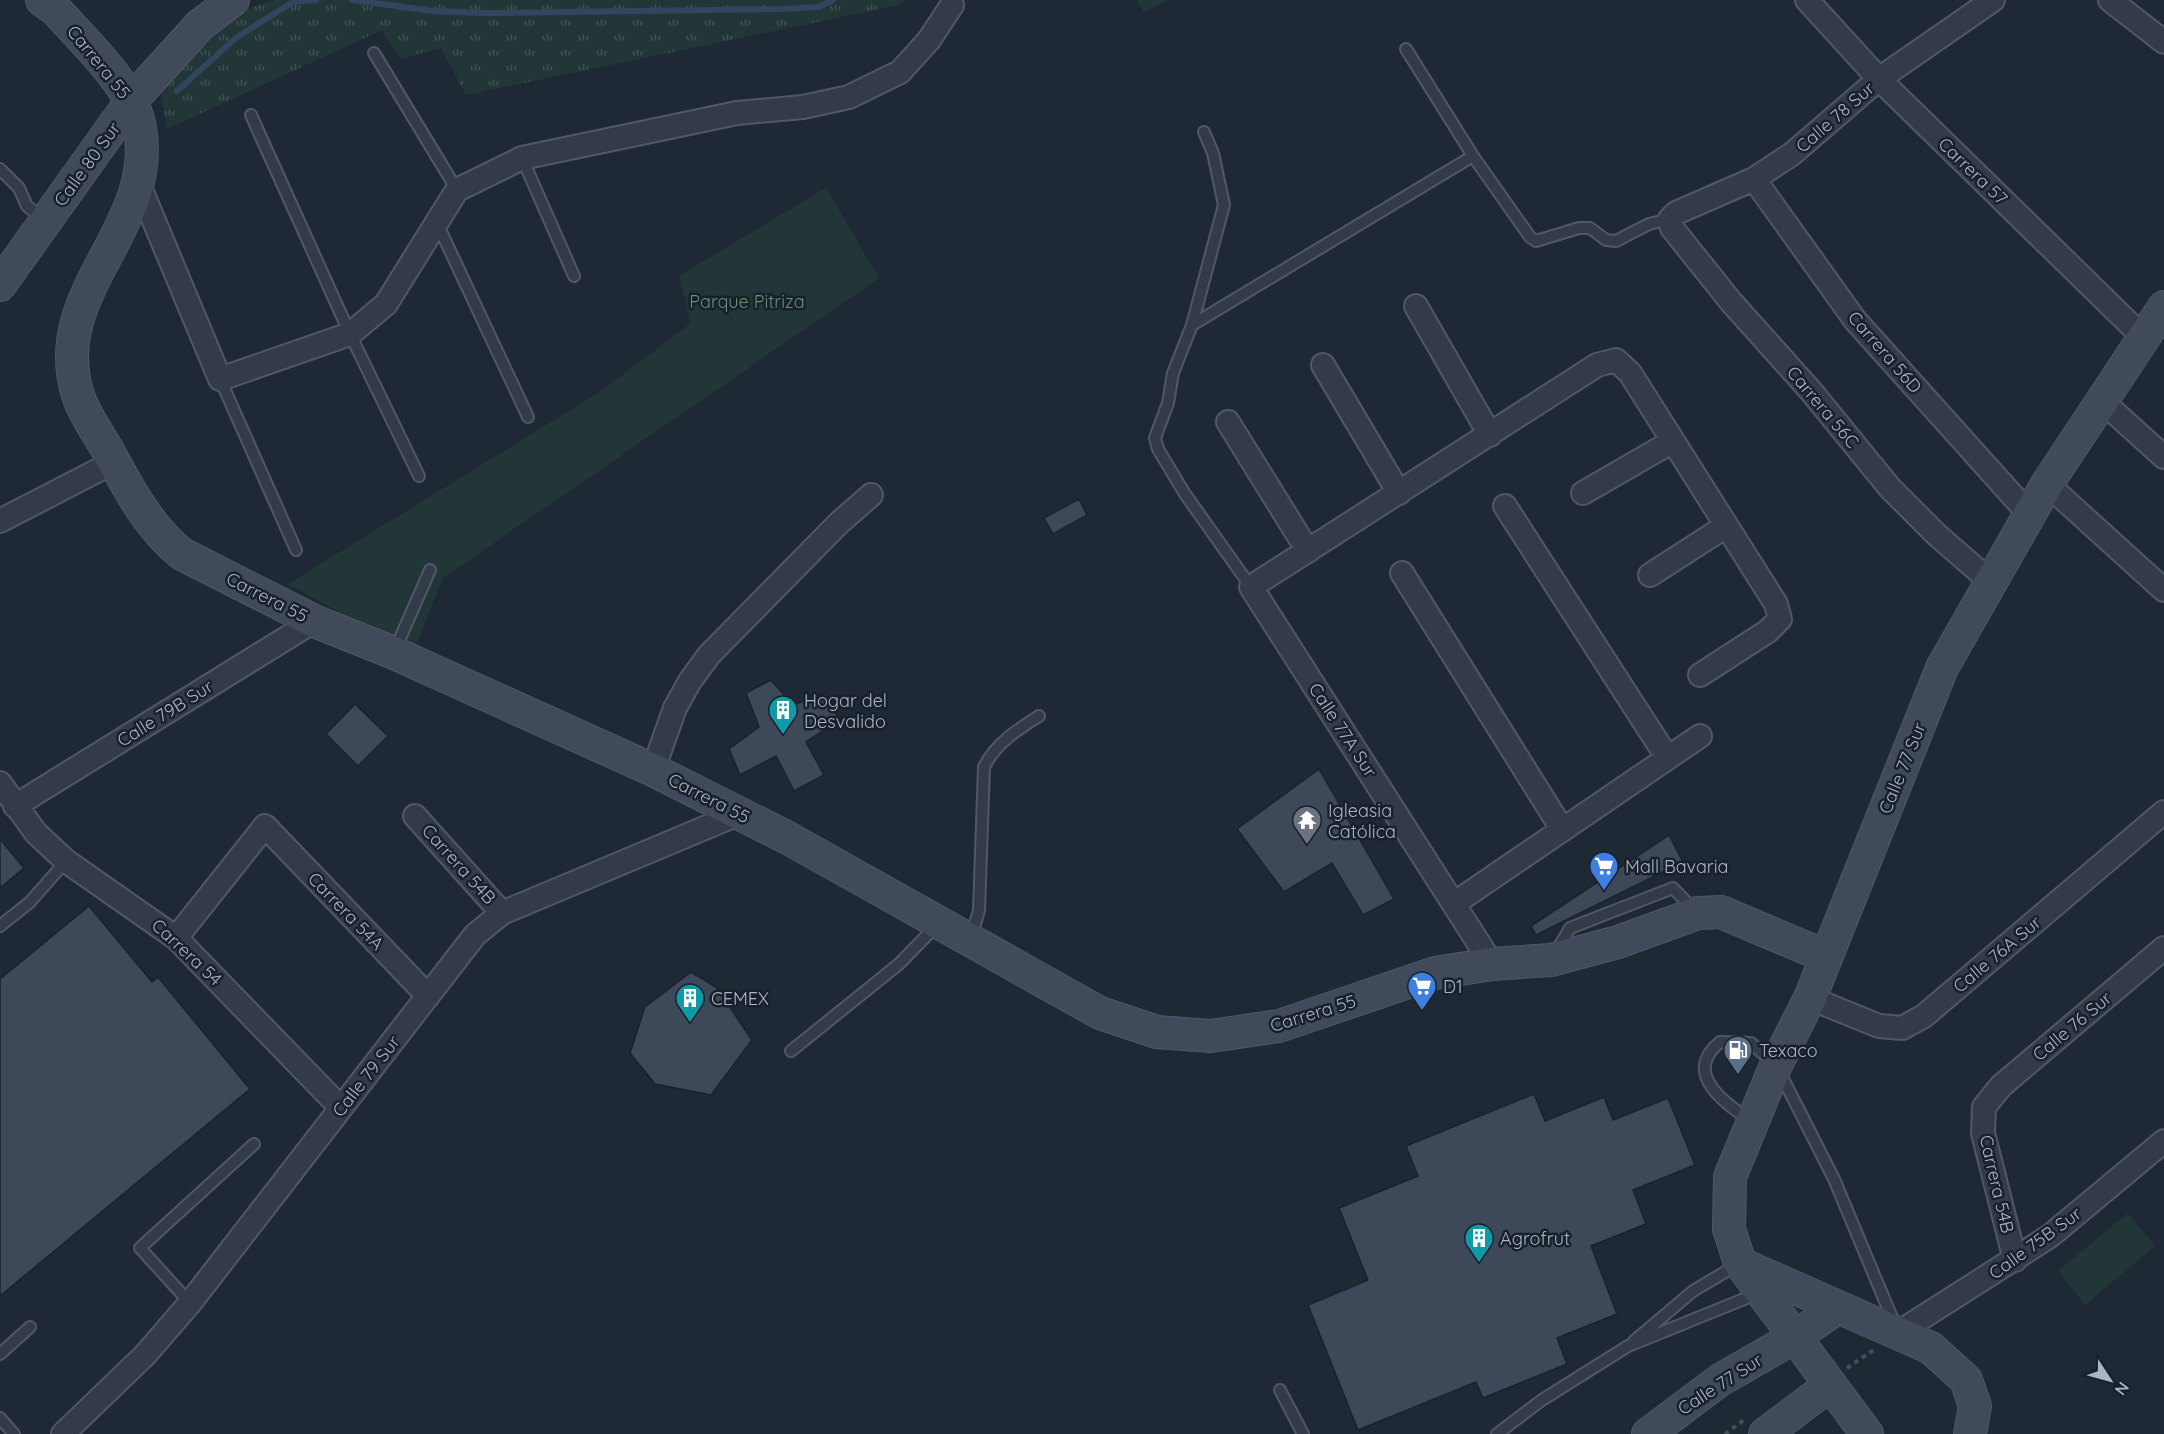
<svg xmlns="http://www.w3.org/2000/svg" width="2164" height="1434" font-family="Quicksand,sans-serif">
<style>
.grass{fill:url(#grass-tufts)}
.park{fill:#223638}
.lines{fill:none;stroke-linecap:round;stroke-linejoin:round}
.stream{stroke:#32445e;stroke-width:6}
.building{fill:#3d4959;stroke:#1a222d;stroke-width:1.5}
.lane-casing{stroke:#505865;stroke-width:14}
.street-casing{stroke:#505865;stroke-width:26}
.secondary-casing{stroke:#505865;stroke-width:34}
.path{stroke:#3e5255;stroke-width:4;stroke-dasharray:4.5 4.5;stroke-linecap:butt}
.lane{stroke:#323b47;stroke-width:10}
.street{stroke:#323b47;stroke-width:22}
.secondary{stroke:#404a5a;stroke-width:32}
.labels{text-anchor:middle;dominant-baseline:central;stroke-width:5;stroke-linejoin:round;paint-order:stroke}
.street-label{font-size:18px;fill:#acb5c4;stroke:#18202b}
.park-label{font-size:18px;fill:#649470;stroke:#18202b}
.poi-label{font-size:18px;fill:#acb5c4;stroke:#18202b;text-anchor:start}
</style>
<defs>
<pattern id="grass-tufts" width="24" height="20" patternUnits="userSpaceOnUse" patternTransform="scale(1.5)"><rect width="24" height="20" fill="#223638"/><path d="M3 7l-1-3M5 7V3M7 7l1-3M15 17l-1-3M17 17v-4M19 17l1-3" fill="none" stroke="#3f5153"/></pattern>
</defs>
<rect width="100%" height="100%" fill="#1f2936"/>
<path class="grass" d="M274,0H906L899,5L466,95L441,48L400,59L382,30L167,129L160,90L205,34L244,10Z
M1137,0H1168L1144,12Z"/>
<path class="park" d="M826,188L879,278L443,578L413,652L288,584L598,393L691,323L679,276Z
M2128,1213L2155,1246L2085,1305L2058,1271Z"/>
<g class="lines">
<path class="stream" d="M352,0L434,11L482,13L783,9L819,7L833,0
M177,91L237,37L293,2L316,0"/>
</g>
<path class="building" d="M1079,499L1087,515L1053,534L1044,518Z
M771,680L793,705L826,693L839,720L806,742L824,775L794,791L776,756L740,775L729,749L759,727L746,693Z
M355,704L388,736L358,766L326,734Z
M1319,769L1394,899L1363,915L1332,863L1284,892L1237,829Z
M1669,835L1683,862L1536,935L1531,926Z
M0,839L24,868L0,888Z
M89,906L152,982L158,977L250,1089L0,1296V979Z
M691,972L716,987L752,1040L711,1095L655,1084L630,1053L645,1007Z
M1534,1094L1545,1121L1604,1097L1613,1120L1668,1098L1695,1165L1633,1190L1646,1224L1591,1246L1617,1314L1557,1338L1567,1364L1483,1398L1476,1382L1358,1430L1308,1305L1368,1280L1339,1208L1418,1176L1406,1146Z"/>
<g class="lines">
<g class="lane-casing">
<path id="lane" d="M1406,49L1473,156L1530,237L1536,241L1579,228H1590L1606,240L1616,241L1649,224L1670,219
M374,53L457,190
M251,115L350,334L419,476
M1204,132L1213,153L1204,132L1213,153L1224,205L1192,325L1173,373L1168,403L1155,438L1158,449L1185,494L1251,587
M522,158L574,276
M0,169L19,188L27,206L43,219
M437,223L528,417
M1192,325L1473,156
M220,379L296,550
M395,650L430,570
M0,926L30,902L66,861
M971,939L979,910L984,767C996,743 1017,730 1039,716
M1556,952L1570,928L1673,888L1695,911
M791,1051L899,964L936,926
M1751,1121C1724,1103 1682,1073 1720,1042L1751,1043L1776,1065L1834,1179L1895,1325
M190,1303L140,1248L254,1144
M1634,1341L1693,1291L1737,1265
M0,1354L30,1327
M1280,1390L1303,1434
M0,1418L14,1434
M1497,1434L1542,1400L1628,1346L1759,1293"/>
</g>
<g class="street-casing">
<path id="street" d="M1807,0L1879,79L2143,337
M2110,0L2164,42
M1754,179L1855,320L2029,514
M139,185L220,379L350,334L386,304L457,190L522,158L737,113L803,107L849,97L900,72L929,40L952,5
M1416,306L1490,435
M1323,365L1399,493
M2103,402L2164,457
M1228,422L1308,551
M2047,484L2164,590
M1583,493L1673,441
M1505,506L1667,757
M0,521L114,462
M1402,573L1562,829
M1650,575L1726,526
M1991,582L1937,535L1890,488L1810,390L1732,303L1672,228L1670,219L1676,213L1754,179L1792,154L1879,79L1993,0
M653,770L675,708L690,681L709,655L839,523L871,495
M0,783L36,833L66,861L176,938L341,1108
M15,806L314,621
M415,816L502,913
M1455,903L1700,736
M176,938L265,826L428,996
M1492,964L1251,587L1597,365L1616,360L1630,373L1776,604L1780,619L1768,631L1700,675
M1810,998L1879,1026L1902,1028L1924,1016L2164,812
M2015,1260L1983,1133L1984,1107L2001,1086L2164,948
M1898,1333L2050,1236L2164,1141
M63,1434L145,1355L190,1303L475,935L502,913L738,814"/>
</g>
<g class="secondary-casing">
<path id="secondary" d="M42,0L57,11C85,43 133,86 140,128C158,229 45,293 78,395C84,415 99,434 108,451C129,489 148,527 182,554L314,621L394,653L653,770L788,838L1100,1013L1157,1032L1211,1036L1279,1026L1435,973L1492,964L1551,960L1618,942L1698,913L1721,912L1825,956
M0,285L132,100L200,25L233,0
M1741,1264L1931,1348L1966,1380L1975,1406L1970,1434
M1648,1434L1720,1380L1795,1337L1838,1307
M1765,1434L1830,1385
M1867,1434L1740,1263L1729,1229L1730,1177L1776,1065L1810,998L1942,668L2047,484L2164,307"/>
</g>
<path class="path" d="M1847,1368L1875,1349
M1725,1434L1744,1420"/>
<use href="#lane" class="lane"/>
<use href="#street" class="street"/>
<use href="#secondary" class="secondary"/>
</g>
<defs>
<g id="building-pin" transform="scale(1.5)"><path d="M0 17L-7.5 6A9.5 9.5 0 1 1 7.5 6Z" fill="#0f9aa8" stroke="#18202b"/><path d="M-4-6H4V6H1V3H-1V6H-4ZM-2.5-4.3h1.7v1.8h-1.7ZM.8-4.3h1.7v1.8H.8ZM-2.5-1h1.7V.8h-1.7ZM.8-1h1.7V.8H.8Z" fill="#fff"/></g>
<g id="temple-pin" transform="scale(1.5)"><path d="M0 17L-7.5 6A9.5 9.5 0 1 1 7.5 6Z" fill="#6b7280" stroke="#18202b"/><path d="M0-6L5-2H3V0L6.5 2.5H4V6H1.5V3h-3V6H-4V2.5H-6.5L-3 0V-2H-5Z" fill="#fff"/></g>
<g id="supermarket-pin" transform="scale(1.5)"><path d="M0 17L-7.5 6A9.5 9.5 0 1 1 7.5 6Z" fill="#3f7fe0" stroke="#18202b"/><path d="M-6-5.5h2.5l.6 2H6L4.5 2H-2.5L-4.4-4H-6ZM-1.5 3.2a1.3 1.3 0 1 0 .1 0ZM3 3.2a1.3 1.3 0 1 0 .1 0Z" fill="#fff"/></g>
<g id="fuel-pin" transform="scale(1.5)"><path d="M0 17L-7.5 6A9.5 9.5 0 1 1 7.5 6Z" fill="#5c6f8a" stroke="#18202b"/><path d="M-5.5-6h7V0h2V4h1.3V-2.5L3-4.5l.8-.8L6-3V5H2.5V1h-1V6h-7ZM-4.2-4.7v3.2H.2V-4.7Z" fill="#fff"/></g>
</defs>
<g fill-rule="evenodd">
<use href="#building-pin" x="783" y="710"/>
<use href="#temple-pin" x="1307" y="820"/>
<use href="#supermarket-pin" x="1604" y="866"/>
<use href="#supermarket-pin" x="1422" y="986"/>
<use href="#building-pin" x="690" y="998"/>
<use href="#fuel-pin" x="1738" y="1050"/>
<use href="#building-pin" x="1479" y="1238"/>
</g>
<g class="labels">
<g class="street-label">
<text transform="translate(99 62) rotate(51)">Carrera 55</text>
<text transform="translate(1835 117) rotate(-41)">Calle 78 Sur</text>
<text transform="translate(87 164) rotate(-54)">Calle 80 Sur</text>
<text transform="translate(1973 171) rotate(44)">Carrera 57</text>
<text transform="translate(1885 352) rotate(49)">Carrera 56D</text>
<text transform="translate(1823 407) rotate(50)">Carrera 56C</text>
<text transform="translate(267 597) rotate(27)">Carrera 55</text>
<text transform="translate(165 713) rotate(-32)">Calle 79B Sur</text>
<text transform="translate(1343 730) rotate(57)">Calle 77A Sur</text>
<text transform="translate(1902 768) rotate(-68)">Calle 77 Sur</text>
<text transform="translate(709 798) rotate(27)">Carrera 55</text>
<text transform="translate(459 864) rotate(48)">Carrera 54B</text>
<text transform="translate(346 911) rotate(46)">Carrera 54A</text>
<text transform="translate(187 952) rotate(43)">Carrera 54</text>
<text transform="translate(1997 954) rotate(-40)">Calle 76A Sur</text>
<text transform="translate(1313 1013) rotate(-17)">Carrera 55</text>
<text transform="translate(2072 1026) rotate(-40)">Calle 76 Sur</text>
<text transform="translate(366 1076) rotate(-52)">Calle 79 Sur</text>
<text transform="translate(1997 1184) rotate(77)">Carrera 54B</text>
<text transform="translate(2035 1243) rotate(-36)">Calle 75B Sur</text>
<text transform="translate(1720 1384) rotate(-33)">Calle 77 Sur</text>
</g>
<g class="park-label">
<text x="747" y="301">Parque Pitriza</text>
</g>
<g class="poi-label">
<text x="804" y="700">Hogar del<tspan x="804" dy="21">Desvalido</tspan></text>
<text x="1328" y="810">Igleasia<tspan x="1328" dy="21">Católica</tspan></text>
<text x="1625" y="866">Mall Bavaria</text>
<text x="1443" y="986">D1</text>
<text x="711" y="998">CEMEX</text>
<text x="1759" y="1050">Texaco</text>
<text x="1500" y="1238">Agrofrut</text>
</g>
</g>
<g transform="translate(2110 1380) rotate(126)" stroke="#18202b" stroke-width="4.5" paint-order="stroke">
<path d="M0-4.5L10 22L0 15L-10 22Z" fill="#acb5c4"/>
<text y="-9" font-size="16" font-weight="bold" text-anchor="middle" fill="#acb5c4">N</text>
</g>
</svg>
